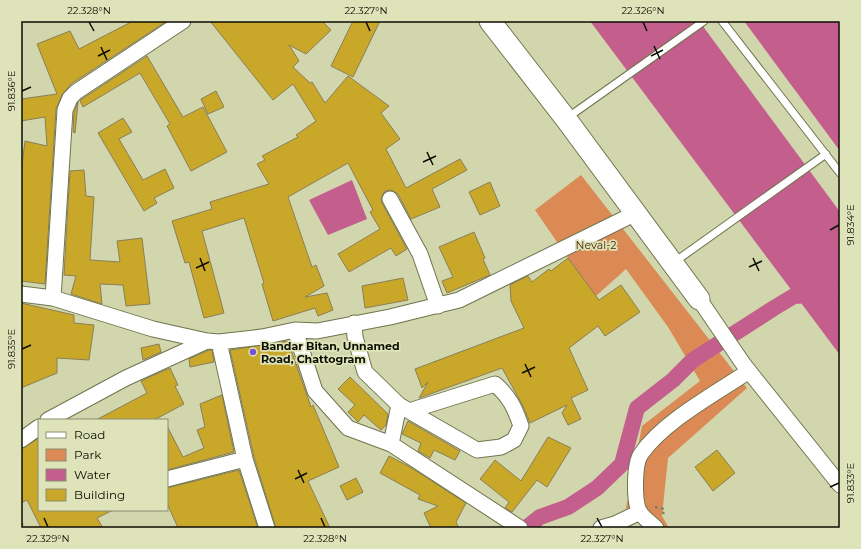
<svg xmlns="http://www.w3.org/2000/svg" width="861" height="549" font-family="Montserrat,sans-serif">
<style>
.green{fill:#db8a55}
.water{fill:#c35e8d}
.pier{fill:#d1d6ac}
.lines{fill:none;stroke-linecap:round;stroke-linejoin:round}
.canal{stroke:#c35e8d;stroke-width:16}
.building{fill:#c9a729;stroke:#8a7e58}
.lane-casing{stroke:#70744d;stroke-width:9}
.street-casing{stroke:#70744d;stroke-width:17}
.secondary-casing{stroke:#70744d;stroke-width:23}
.path{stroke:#7e8164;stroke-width:2.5;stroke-dasharray:3 3;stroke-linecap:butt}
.lane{stroke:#fff;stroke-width:7}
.street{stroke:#fff;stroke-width:15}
.secondary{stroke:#fff;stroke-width:21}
.ticks{fill:none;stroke:#0c0d02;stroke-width:1.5}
.poi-dot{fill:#7754ce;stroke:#dee3b9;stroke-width:1.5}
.labels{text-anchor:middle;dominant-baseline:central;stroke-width:3.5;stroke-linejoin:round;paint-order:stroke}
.park-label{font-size:11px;fill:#4d270c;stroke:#dee3b9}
.poi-label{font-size:11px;font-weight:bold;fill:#0c0d02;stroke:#dee3b9;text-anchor:start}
.neatline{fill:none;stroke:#0c0d02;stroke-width:1.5}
.ticks-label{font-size:10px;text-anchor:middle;fill:#0c0d02}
</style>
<rect width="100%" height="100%" fill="#d1d6ac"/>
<path class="green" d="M581,175L747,388L668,458L662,516L669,528H643L626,508L642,426L700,381L668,327L626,269L596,296L568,258L535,210Z"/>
<path class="water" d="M590,21H840V355Z
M352,180L367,219L328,235L309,200Z"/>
<path class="pier" d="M699,21H744L840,151V212Z"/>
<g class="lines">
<path class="canal" d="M526,528L540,517L568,507L597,488L622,464L637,408L673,380L693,360L774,308L794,296L840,293"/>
</g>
<path class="building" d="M133,21H167L71,84L62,95L56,109L45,284L21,281V172L25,141L47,146L45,117L21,121V99L57,94L37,44L70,31L79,49Z
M210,21H322L331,30L306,54L289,45L299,61L293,67L310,83L312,82L325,103L348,76L389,106L381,113L400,139L386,149L406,188L460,159L467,170L432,189L440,207L411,219L398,194L391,190L385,191L381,198L382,203L407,249L396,256L391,248L349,272L338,254L380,229L370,212L373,210L348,163L288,197L312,267L316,265L324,286L305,297L327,293L333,310L318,316L315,308L273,321L262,284L264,283L244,218L202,231L224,313L204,318L189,262L185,263L172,221L212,209L210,202L269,184L257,164L265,160L262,156L298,137L296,135L316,121L293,84L273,100Z
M353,21H380L353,77L331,66Z
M147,56L183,117L203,107L227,152L191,171L167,126L170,124L140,73L83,107L80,101L82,99Z
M216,91L224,107L208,114L201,99Z
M78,102L75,133L73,132L74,112Z
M123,118L132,132L119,139L143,180L165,169L174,188L154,198L157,203L144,211L98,133Z
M84,170L86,196L94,197L90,260L120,262L117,241L142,238L150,304L126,306L123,285L100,284L102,304L71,294L76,276L64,275L70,171Z
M490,182L500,206L480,215L469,192Z
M474,232L485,258L483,259L490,275L447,293L442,281L453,277L439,247Z
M568,258L599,300L621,285L640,312L605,336L598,326L569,348L588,390L571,398L581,419L568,425L562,413L567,405L530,423L522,404L502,368L419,398L428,382L422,388L415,369L524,328L511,301L510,285L528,276L532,282L549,269L551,271Z
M403,278L408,300L365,308L362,286Z
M21,303L74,315V323L94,325L89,360L57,358V373L21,388Z
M288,341L311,407L313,405L339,467L308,481L330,528H276L254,457L230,350Z
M159,344L161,352L143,360L141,348Z
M209,350H212L214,362L190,367L189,359Z
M170,368L178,385L175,386L184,404L154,420H96L147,393L141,381Z
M350,377L388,414L386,425L381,430L364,415L358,422L348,412L355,405L338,389Z
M222,395L234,452L167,470V426L183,457L204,448L197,430L205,427L200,404Z
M408,421L460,451L455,460L434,450L430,458L418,451L421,443L402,434Z
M548,437L571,448L547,487L537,480L512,512L505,508L509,502L480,479L495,460L521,481Z
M39,438V510H113L97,518L103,528H41L27,500L21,503V449Z
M717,450L735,473L713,491L695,467Z
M389,456L410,467L466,503L456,522L459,528H431L424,513L438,506L418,499L420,495L380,473Z
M239,470L258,528H178L167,503V488Z
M356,478L363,492L347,500L340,486Z"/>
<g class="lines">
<g class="lane-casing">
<path id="lane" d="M722,21L840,173
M567,118L704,21
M673,263L826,154"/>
</g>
<g class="street-casing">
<path id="street" d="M390,199L420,254L438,306
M21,294L53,298L65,110L70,98L76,92L183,21
M53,298L153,329L207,341L219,342L262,337L295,330L317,331L390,317L459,300L634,214
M699,299L744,365L840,485
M354,323L355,337L365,372L399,405L391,444
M295,330L315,391L348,428L391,444L520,528
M219,342L245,459L267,528
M399,405L409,411L477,450L501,447L514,440L521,426C515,408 509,396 495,384L409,411
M48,420L126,378L207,341
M21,440L39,427
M167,479L245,459
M601,528L615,524L640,512
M656,528C651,523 642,517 639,511C634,500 634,464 641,454C664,421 715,394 749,371"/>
</g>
<g class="secondary-casing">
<path id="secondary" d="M490,21L566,119L699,299"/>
</g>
<path class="path" d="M655,507L664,509L663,514
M21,523L25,528"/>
<use href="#lane" class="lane"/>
<use href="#street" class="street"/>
<use href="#secondary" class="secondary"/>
</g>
<path class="ticks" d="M89,22L94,31M366,22L370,31M643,22L647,31M654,46L660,59M101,47L107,60M98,56L110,50M651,56L663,50M22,91L31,87M427,152L433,165M423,162L436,156M830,230L839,225M200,258L205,271M753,258L759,271M749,267L762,261M196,268L209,262M22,349L31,345M525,364L531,377M522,373L535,367M298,470L304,483M295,479L307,473M830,487L839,483M44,518L48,527M321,518L325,527M597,518L602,527"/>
<circle class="poi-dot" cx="253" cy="352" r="4"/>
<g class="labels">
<g class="park-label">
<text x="596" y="245">Neval-2</text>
</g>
<g class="poi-label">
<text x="261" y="346">Bandar Bitan, Unnamed<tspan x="261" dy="13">Road, Chattogram</tspan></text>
</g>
</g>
<rect width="861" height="549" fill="none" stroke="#dee3b9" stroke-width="44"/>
<rect x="38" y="419" width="130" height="92" fill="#dee3b9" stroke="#8a8d70"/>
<rect x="46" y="432" width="20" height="6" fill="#ffffff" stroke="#8a8d70"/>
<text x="74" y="439" font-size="12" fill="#0c0d02">Road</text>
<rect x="46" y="449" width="20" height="12" fill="#db8a55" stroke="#8a8d70"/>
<text x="74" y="459" font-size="12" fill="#0c0d02">Park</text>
<rect x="46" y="469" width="20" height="12" fill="#c35e8d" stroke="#8a8d70"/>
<text x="74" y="479" font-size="12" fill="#0c0d02">Water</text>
<rect x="46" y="489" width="20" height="12" fill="#c9a729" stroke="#8a8d70"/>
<text x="74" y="499" font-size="12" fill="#0c0d02">Building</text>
<rect x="22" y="22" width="817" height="505" class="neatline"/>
<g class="ticks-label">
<text x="89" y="14">22.328°N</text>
<text x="366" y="14">22.327°N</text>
<text x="643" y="14">22.326°N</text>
<text transform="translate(11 91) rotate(-90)" y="4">91.836°E</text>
<text transform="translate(850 225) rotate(-90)" y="4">91.834°E</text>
<text transform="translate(11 349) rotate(-90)" y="4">91.835°E</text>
<text transform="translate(850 483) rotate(-90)" y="4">91.833°E</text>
<text x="48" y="542">22.329°N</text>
<text x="325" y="542">22.328°N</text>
<text x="602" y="542">22.327°N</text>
</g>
</svg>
